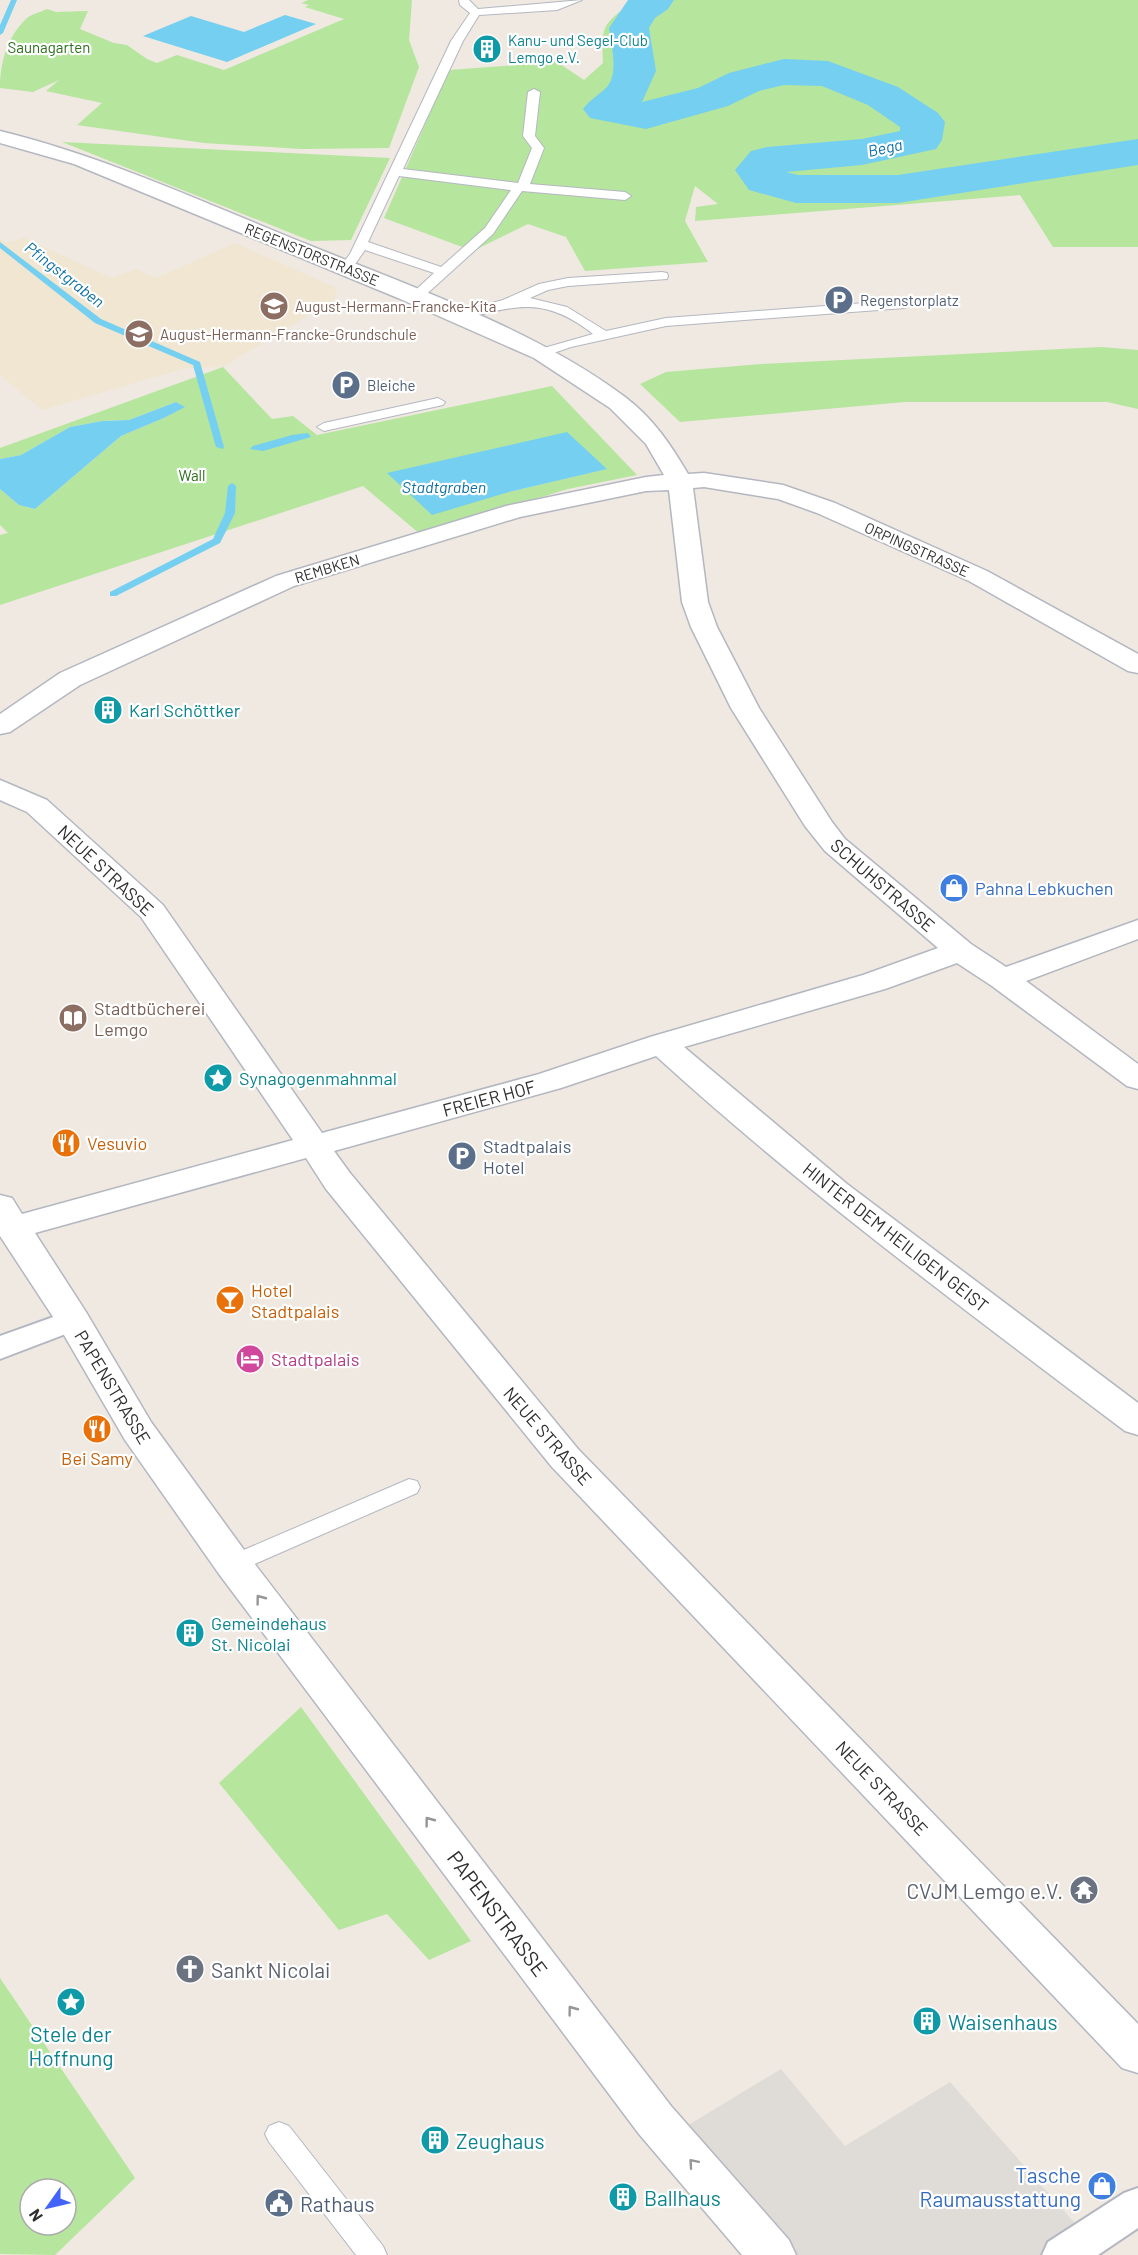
<svg xmlns="http://www.w3.org/2000/svg" width="1138" height="2255" font-family="Barlow,sans-serif">
<style>
.education{fill:#f0e6d1}
.green{fill:#b6e59e;fill-rule:evenodd}
.plaza{fill:#dfdcd8}
.water{fill:#75cff0}
.lines{fill:none;stroke-linecap:round;stroke-linejoin:round}
.stream{fill:#75cff0;fill-rule:evenodd}
.river{fill:#75cff0;fill-rule:evenodd}
.service-casing{stroke:#b4b7c1;stroke-width:2}
.pedestrian-casing{stroke:#b4b7c1;stroke-width:4}
.minor-casing{stroke:#b4b7c1;stroke-width:3}
.service{fill:#fff;fill-rule:evenodd}
.pedestrian{fill:#fff;fill-rule:evenodd}
.minor{fill:#fff;fill-rule:evenodd}
.oneway{stroke:#969696}
.labels{text-anchor:middle;dominant-baseline:central;stroke-width:4.5;stroke-linejoin:round;paint-order:stroke}
.far-culture-label{font-size:15px;fill:#0d838f;stroke:#fff;text-anchor:start}
.far-park-label{font-size:15px;fill:#2c6e1b;stroke:#fff}
.far-street-label{font-size:15px;fill:#2e2e2e;stroke:#fff}
.far-service-label{font-size:15px;fill:#4e5e75;stroke:#fff;text-anchor:start}
.far-education-label{font-size:15px;fill:#785e54;stroke:#fff;text-anchor:start}
.far-water-label{font-size:16px;font-style:italic;fill:#0d6fa3;stroke:#fff}
.culture-label{font-size:18px;fill:#0d838f;stroke:#fff;text-anchor:start}
.street-label{font-size:18px;fill:#2e2e2e;stroke:#fff}
.shop-label{font-size:18px;fill:#366cbe;stroke:#fff;text-anchor:start}
.education-label{font-size:18px;fill:#785e54;stroke:#fff;text-anchor:start}
.food-label{font-size:18px;fill:#c56008;stroke:#fff;text-anchor:start}
.service-label{font-size:18px;fill:#4e5e75;stroke:#fff;text-anchor:start}
.hotel-label{font-size:18px;fill:#b23c85;stroke:#fff;text-anchor:start}
.near-worship-label{font-size:21px;fill:#5b616d;stroke:#fff;text-anchor:end}
.near-street-label{font-size:21px;fill:#2e2e2e;stroke:#fff}
.near-culture-label{font-size:21px;fill:#0d838f;stroke:#fff;text-anchor:start}
.near-shop-label{font-size:21px;fill:#366cbe;stroke:#fff;text-anchor:end}
.near-service-label{font-size:21px;fill:#4e5e75;stroke:#fff;text-anchor:start}
</style>
<rect width="100%" height="100%" fill="#efe9e1"/>
<path class="education" d="M0,238L7,243L24,238L112,278L136,269L156,278L235,243L337,288L334,300L223,367L186,368L42,410L0,375Z"/>
<path class="green" d="M308,0H412L409,40L419,67L389,148L301,149L204,143L77,125L102,103L46,91L59,80L33,92L0,88C0,63 7,37 26,19C31,14 41,12 47,9L56,12L88,11L80,29L114,43L127,45L147,59L157,63L177,55L224,70L344,19L305,7L309,5L301,3Z
M635,0H1138V247H1053L1020,195L695,221L696,207L718,204L695,186L685,221L708,262L585,271L566,237L528,224L473,251L384,218L449,70L557,62L584,80L603,63C601,23 603,25 635,0Z
M62,142L390,158L351,240L311,241Z
M1101,347L1138,350V409L1107,402H905L680,422L640,384L666,372L761,364Z
M223,367L272,419L293,416L317,435L552,386L637,475L568,489L420,534L363,486L0,605V535L8,533L0,525V489L19,505L35,509L121,436L164,418L184,407L176,402L129,420L102,421L70,427L21,455L0,459V448ZM567,433L606,469L509,492Z
M301,1707L471,1941L429,1960L387,1914L339,1930L219,1783Z
M0,1978L135,2178L55,2255L0,2254ZM30,2189H66V2225H30Z"/>
<path class="plaza" d="M781,2069L845,2146L950,2082L1088,2238L1063,2255H772L670,2136Z"/>
<path class="water" d="M285,15L316,24L227,62L143,36L191,16L244,32Z
M176,402L185,407L164,418L121,436L35,509L19,505L0,489V459L21,455L70,427L102,421L129,420Z
M567,432L607,469L509,492L432,515L387,473Z
M308,433L311,437L263,451L250,449L253,446L292,435Z"/>
<g class="lines">
<path class="stream" d="M11,0H17L3,33L0,35V25Z
M0,242L101,319L200,362L224,447L223,449L216,447L193,365L95,323L0,248Z
M232,483L236,486L235,513L220,543L116,596H110V592L213,539L225,513L228,486Z"/>
<path class="river" d="M628,0H674L668,9L655,18L649,28L656,71L642,102L698,88L729,73L784,59L828,61L898,87L938,113L945,122L942,140L936,149L862,165L786,172L798,175H898L1138,139V165L898,203H796L749,190L735,170L751,151L767,147L862,139L900,131V127L868,105L822,86L784,85L759,91L728,106L646,129L590,118L583,109C590,100 597,96 605,89C620,75 611,46 609,28Z"/>
<g class="service-casing">
<path id="service" d="M459,0H469L478,9L582,0L557,10L479,15L463,41L403,169L518,183L532,148L523,136L528,92L534,89L540,92L535,136L544,148L530,184L625,192L631,196L625,200L522,191L493,234L420,300L415,301L408,297L434,273L365,250L351,270L346,271L340,267L350,254L451,41L470,13L460,5ZM399,176L511,190L485,228L441,267L368,242Z
M662,272L667,273L668,276L667,279L568,286L548,290L530,298L567,307L606,331L666,318L905,300L912,304L905,308L666,326L571,347L542,357L537,356L535,353L537,350L593,334C543,295 515,306 459,320L452,316L454,313L503,300L539,284L568,278Z
M438,398L445,402L443,405L324,431L317,427L324,423Z
M409,1479L417,1481L420,1487L417,1493L241,1570L233,1572L225,1570L222,1564L225,1558Z
M279,2122L289,2126L383,2246L387,2255H356L269,2142L265,2134L269,2126Z"/>
</g>
<g class="pedestrian-casing">
<path id="pedestrian" d="M73,1310L84,1313L88,1320L84,1327L0,1359V1336Z
M1138,2188V2228L1098,2255H1042L1048,2242L1124,2193Z"/>
</g>
<g class="minor-casing">
<path id="minor" d="M0,131C106,157 205,203 306,244C412,287 534,329 625,397C653,418 671,445 688,474L704,473L783,485L835,503L987,571L1138,654V673L1128,671L969,581L817,513L778,499L704,487L693,488L708,602L717,627L759,708L832,822L845,839L971,944L1006,967L1138,920V939L1026,981L1138,1064V1089L1127,1086L992,986L957,963L885,989L684,1047L847,1184L1138,1403V1435L1125,1431C965,1310 804,1191 656,1056L561,1088L334,1151L350,1173L578,1449L1138,2024V2073L1122,2068L552,1467L326,1189L306,1158L35,1233L86,1312L151,1422L247,1554L671,2106L789,2240L796,2255H742L639,2134L219,1574L125,1440L57,1323L0,1236V1195L12,1198L22,1214L293,1140L141,917L27,812L0,800V780L47,800L163,905L322,1133L539,1074L650,1037L863,975L938,948L825,851L805,826L731,708L691,627L682,602L669,490L646,491L520,517L294,586L80,685L10,732L0,734V714L60,673L276,576L506,506L646,477L664,475L646,444L610,408L534,358L398,298L74,164L0,143Z"/>
</g>
<use href="#service" class="service"/>
<use href="#pedestrian" class="pedestrian"/>
<use href="#minor" class="minor"/>
</g>
<defs><path id="oneway-chevron" d="M-2-3.5L2.5 0L-2 3.5" fill="none" stroke-width="1.6" stroke-linecap="round" stroke-linejoin="round" transform="scale(1.5)"/></defs>
<g class="oneway">
<use href="#oneway-chevron" transform="translate(260 1599) rotate(-127)"/>
<use href="#oneway-chevron" transform="translate(429 1821) rotate(-127)"/>
<use href="#oneway-chevron" transform="translate(572 2010) rotate(-127)"/>
<use href="#oneway-chevron" transform="translate(693 2163) rotate(-131)"/>
</g>
<defs>
<g id="building-disc" transform="scale(1.5)"><circle r="9.5" fill="#0f9aa8" stroke="#fff"/><path d="M-4-6H4V6H1V3H-1V6H-4ZM-2.5-4.3h1.7v1.8h-1.7ZM.8-4.3h1.7v1.8H.8ZM-2.5-1h1.7V.8h-1.7ZM.8-1h1.7V.8H.8Z" fill="#fff"/></g>
<g id="parking-disc" transform="scale(1.5)"><circle r="9.5" fill="#5c6f8a" stroke="#fff"/><path d="M-3.5-5.5H1a3.5 3.5 0 0 1 0 7H-1V5.5H-3.5ZM-1-3.4V-.6H.8a1.4 1.4 0 0 0 0-2.8Z" fill="#fff"/></g>
<g id="school-disc" transform="scale(1.5)"><circle r="9.5" fill="#8d6e63" stroke="#fff"/><path d="M0-5L7-2L0 1L-7-2ZM-4 1L0 2.5L4 1V4Q0 6-4 4Z" fill="#fff"/></g>
<g id="shop-disc" transform="scale(1.5)"><circle r="9.5" fill="#3f7fe0" stroke="#fff"/><path d="M-5-2.5h2.3a2.7 3.5 0 0 1 5.4 0H5L5.5 6h-11ZM-1.5-2.5h3a1.5 2.3 0 0 0-3 0Z" fill="#fff"/></g>
<g id="library-disc" transform="scale(1.5)"><circle r="9.5" fill="#8d6e63" stroke="#fff"/><path d="M-6-4Q-3-5.5-.7-3.5V5Q-3 3-6 4ZM6-4Q3-5.5 .7-3.5V5Q3 3 6 4Z" fill="#fff"/></g>
<g id="sight-disc" transform="scale(1.5)"><circle r="9.5" fill="#0f9aa8" stroke="#fff"/><path d="M0-6L1.8-2.2L6-1.7L2.9 1.2L3.7 5.4L0 3.3L-3.7 5.4L-2.9 1.2L-6-1.7L-1.8-2.2Z" fill="#fff"/></g>
<g id="restaurant-disc" transform="scale(1.5)"><circle r="9.5" fill="#e8710a" stroke="#fff"/><path d="M-5-6h1v4h1v-4h1v4h1v-4h1v5L-1.5 .5V6h-2V.5L-5-1ZM5-6V6H3V1.5H1.5Q1.5-4 5-6Z" fill="#fff"/></g>
<g id="bar-disc" transform="scale(1.5)"><circle r="9.5" fill="#e8710a" stroke="#fff"/><path d="M-6-5H6L.8 .8V4.5H3.5V6h-7V4.5H-.8V.8Z" fill="#fff"/></g>
<g id="hotel-disc" transform="scale(1.5)"><circle r="9.5" fill="#d1479c" stroke="#fff"/><path d="M-6-4.5h1.5V1H6V5H4.5V3h-9V5H-6ZM-4 0a1.8 1.8 0 1 1 3.6 0ZM.5 0V-2.5h3Q6-2.5 6 0Z" fill="#fff"/></g>
<g id="temple-disc" transform="scale(1.5)"><circle r="9.5" fill="#6b7280" stroke="#fff"/><path d="M0-6L5-2H3V0L6.5 2.5H4V6H1.5V3h-3V6H-4V2.5H-6.5L-3 0V-2H-5Z" fill="#fff"/></g>
<g id="church-disc" transform="scale(1.5)"><circle r="9.5" fill="#6b7280" stroke="#fff"/><path d="M-1.2-6h2.4v3.5h3.3v2.4h-3.3V6h-2.4V-.1h-3.3v-2.4h3.3Z" fill="#fff"/></g>
<g id="civic-disc" transform="scale(1.5)"><circle r="9.5" fill="#5c6f8a" stroke="#fff"/><path d="M-.6-6.5H3V-4.5H.6V-3L4-1V1h2V6H-6V1h2V-1L-.6-3ZM-1.2 2.5V6h2.4V2.5Z" fill="#fff"/></g>
</defs>
<g fill-rule="evenodd">
<use href="#building-disc" x="487" y="49"/>
<use href="#parking-disc" x="839" y="300"/>
<use href="#school-disc" x="274" y="306"/>
<use href="#school-disc" x="139" y="334"/>
<use href="#parking-disc" x="346" y="385"/>
<use href="#building-disc" x="108" y="710"/>
<use href="#shop-disc" x="954" y="888"/>
<use href="#library-disc" x="73" y="1018"/>
<use href="#sight-disc" x="218" y="1078"/>
<use href="#restaurant-disc" x="66" y="1143"/>
<use href="#parking-disc" x="462" y="1156"/>
<use href="#bar-disc" x="230" y="1300"/>
<use href="#hotel-disc" x="250" y="1359"/>
<use href="#restaurant-disc" x="97" y="1429"/>
<use href="#building-disc" x="190" y="1633"/>
<use href="#temple-disc" x="1084" y="1890"/>
<use href="#church-disc" x="190" y="1969"/>
<use href="#sight-disc" x="71" y="2002"/>
<use href="#building-disc" x="927" y="2021"/>
<use href="#building-disc" x="435" y="2140"/>
<use href="#shop-disc" x="1102" y="2186"/>
<use href="#building-disc" x="623" y="2197"/>
<use href="#civic-disc" x="279" y="2203"/>
</g>
<g class="labels">
<g class="far-culture-label">
<text x="508" y="40">Kanu- und Segel-Club<tspan x="508" dy="17">Lemgo e.V.</tspan></text>
</g>
<g class="far-park-label">
<text x="49" y="47">Saunagarten</text>
<text x="192" y="475">Wall</text>
</g>
<g class="far-street-label">
<text transform="translate(312 254) rotate(22)">REGENSTORSTRASSE</text>
<text transform="translate(917 549) rotate(24)">ORPINGSTRASSE</text>
<text transform="translate(327 568) rotate(-17)">REMBKEN</text>
</g>
<g class="far-service-label">
<text x="860" y="300">Regenstorplatz</text>
<text x="367" y="385">Bleiche</text>
</g>
<g class="far-education-label">
<text x="295" y="306">August-Hermann-Francke-Kita</text>
<text x="160" y="334">August-Hermann-Francke-Grundschule</text>
</g>
<g class="far-water-label">
<text transform="translate(885 147) rotate(-12)">Bega</text>
<text transform="translate(65 274) rotate(38)">Pfingstgraben</text>
<text x="444" y="486">Stadtgraben</text>
</g>
<g class="culture-label">
<text x="129" y="710">Karl Schöttker</text>
<text x="239" y="1078">Synagogenmahnmal</text>
<text x="211" y="1623">Gemeindehaus<tspan x="211" dy="21">St. Nicolai</tspan></text>
</g>
<g class="street-label">
<text transform="translate(106 870) rotate(43)">NEUE STRASSE</text>
<text transform="translate(883 885) rotate(41)">SCHUHSTRASSE</text>
<text transform="translate(489 1098) rotate(-15)">FREIER HOF</text>
<text transform="translate(896 1237) rotate(38)">HINTER DEM HEILIGEN GEIST</text>
<text transform="translate(113 1387) rotate(59)">PAPENSTRASSE</text>
<text transform="translate(548 1436) rotate(49)">NEUE STRASSE</text>
<text transform="translate(882 1788) rotate(46)">NEUE STRASSE</text>
</g>
<g class="shop-label">
<text x="975" y="888">Pahna Lebkuchen</text>
</g>
<g class="education-label">
<text x="94" y="1008">Stadtbücherei<tspan x="94" dy="21">Lemgo</tspan></text>
</g>
<g class="food-label">
<text x="87" y="1143">Vesuvio</text>
<text x="251" y="1290">Hotel<tspan x="251" dy="21">Stadtpalais</tspan></text>
<text x="97" y="1458" text-anchor="middle">Bei Samy</text>
</g>
<g class="service-label">
<text x="483" y="1146">Stadtpalais<tspan x="483" dy="21">Hotel</tspan></text>
</g>
<g class="hotel-label">
<text x="271" y="1359">Stadtpalais</text>
</g>
<g class="near-worship-label">
<text x="1063" y="1890">CVJM Lemgo e.V.</text>
<text x="211" y="1969" text-anchor="start">Sankt Nicolai</text>
</g>
<g class="near-street-label">
<text transform="translate(498 1913) rotate(53)">PAPENSTRASSE</text>
</g>
<g class="near-culture-label">
<text x="948" y="2021">Waisenhaus</text>
<text x="71" y="2033" text-anchor="middle">Stele der<tspan x="71" dy="24">Hoffnung</tspan></text>
<text x="456" y="2140">Zeughaus</text>
<text x="644" y="2197">Ballhaus</text>
</g>
<g class="near-shop-label">
<text x="1081" y="2174">Tasche<tspan x="1081" dy="24">Raumausstattung</tspan></text>
</g>
<g class="near-service-label">
<text x="300" y="2203">Rathaus</text>
</g>
</g>
<g transform="translate(48 2207) rotate(236)"><circle r="28" fill="#ffffff" stroke="#ababab" stroke-width="1.5"/>
<path d="M0-4.5L10 22L0 15L-10 22Z" fill="#4264fb"/>
<text y="-9" font-size="16" font-weight="bold" text-anchor="middle" fill="#2e2e2e">N</text>
</g>
</svg>
